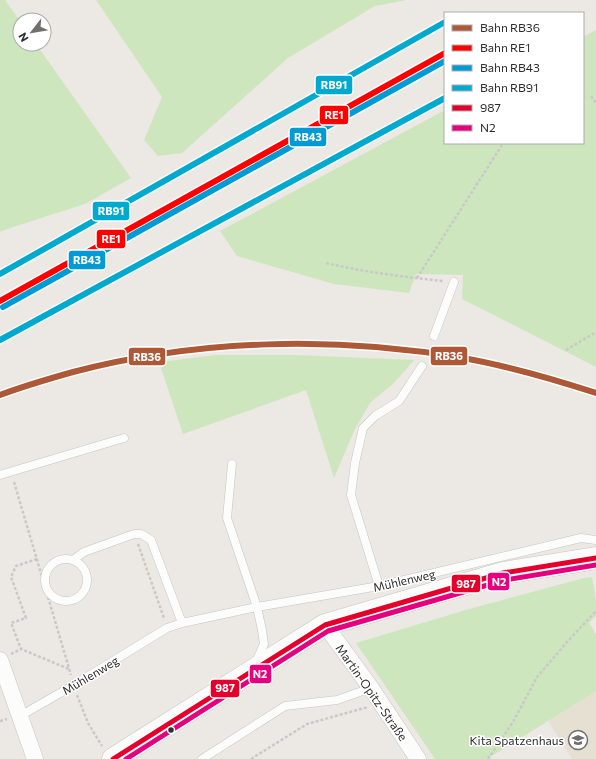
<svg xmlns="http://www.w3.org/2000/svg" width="596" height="759" font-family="Commissioner,sans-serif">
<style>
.education{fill:#e6e0d3}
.green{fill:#cee6be}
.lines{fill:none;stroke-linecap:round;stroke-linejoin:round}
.lane-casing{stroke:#c5c4c5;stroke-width:9}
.street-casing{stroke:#c5c4c5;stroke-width:17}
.secondary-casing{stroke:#c5c4c5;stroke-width:23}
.path{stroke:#c9c9c8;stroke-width:2.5;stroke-dasharray:3 2;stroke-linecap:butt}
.lane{stroke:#fcfcfb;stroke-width:8}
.street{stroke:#fcfcfb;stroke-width:16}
.secondary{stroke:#fcfcfb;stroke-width:22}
.bus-1-casing{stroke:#fff;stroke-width:8}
.bus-2-casing{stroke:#fff;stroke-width:8}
.bus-1{stroke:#e4002b;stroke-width:5}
.bus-2{stroke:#e5007d;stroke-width:5}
.rail-1-casing{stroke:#fff;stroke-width:9}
.rail-2-casing{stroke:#fff;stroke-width:9}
.rail-3-casing{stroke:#fff;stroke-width:9}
.rail-4-casing{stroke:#fff;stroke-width:9}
.rail-1{stroke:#ad5937;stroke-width:6}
.rail-2{stroke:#f00;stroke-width:6}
.rail-3{stroke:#009bd5;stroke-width:6}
.rail-4{stroke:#00a9ce;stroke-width:6}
.bus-dot{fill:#2e2e2e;stroke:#fff;stroke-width:1.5}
.labels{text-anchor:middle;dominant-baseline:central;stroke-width:3;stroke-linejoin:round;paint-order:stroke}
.street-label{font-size:12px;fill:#2e2e2e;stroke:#fff}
.poi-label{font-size:12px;fill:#2e2e2e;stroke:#fff;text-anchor:end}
.line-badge{stroke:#fff;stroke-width:1.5}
.badge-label{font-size:11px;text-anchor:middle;font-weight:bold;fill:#fff}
</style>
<rect width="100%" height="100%" fill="#ece8e4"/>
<path class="education" d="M595,691H596V759H572L548,721Z"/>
<path class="green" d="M0,0H5L20,21V44H36L131,178L85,204L13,227L0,232Z
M96,0H407L375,6L288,58L182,153L158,156L144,140L162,97Z
M596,30V367L462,299L463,275L416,274L409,293L334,284L237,256L220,231L445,110V143H583V37Z
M217,355H296L414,360L394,383L370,403L355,429L334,478L306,390L183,434L159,362Z
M592,577L596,601V616L589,623L596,634V691L487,759H435L356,643L469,609L584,578Z"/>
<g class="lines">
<g class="lane-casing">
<path id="lane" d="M434,336L454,282
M232,464L227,518L257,607L262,630L264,644L255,664
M0,475L124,438
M45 580a21 21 0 1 1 42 0a21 21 0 1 1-42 0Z
M73,560L84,552L134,534H141L151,540L182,623
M379,586L351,495L355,463L363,428L375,416L399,401L422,366
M20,716L74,685L167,628L182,623L257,607L379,586L581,538L596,540
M202,759L285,706L337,700L371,688"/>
</g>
<g class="street-casing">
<path id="street" d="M325,625L371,688L418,759
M0,660L35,759"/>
</g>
<g class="secondary-casing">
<path id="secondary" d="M113,759L325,625L503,573L596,558"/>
</g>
<path class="path" d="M591,96L596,103
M326,263C364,272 404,277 443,281
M417,278L502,145
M566,350L596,332
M14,482L71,675
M138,544L164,618
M37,559L16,566L11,577L26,618L11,623L21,649L69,669
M11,654L21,649
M77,695L88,723L102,746
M0,721L7,719
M251,759L307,724L368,707
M488,759L513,722L537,677L568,641L596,611"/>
<use href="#lane" class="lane"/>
<use href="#street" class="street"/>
<use href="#secondary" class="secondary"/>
<g class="bus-1-casing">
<path id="bus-1" d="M113,759L325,625L503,573L596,558"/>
</g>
<g class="bus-2-casing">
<path id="bus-2" d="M126,759L328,631L505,580L596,565"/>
</g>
<use href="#bus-1" class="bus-1"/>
<use href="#bus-2" class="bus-2"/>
<g class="rail-1-casing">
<path id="rail-1" d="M0,395C24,386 48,379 73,372C200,339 334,336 463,358C508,366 553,379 596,393"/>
</g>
<g class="rail-2-casing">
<path id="rail-2" d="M0,301L445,53"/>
</g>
<g class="rail-3-casing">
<path id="rail-3" d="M3,307L445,61"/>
</g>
<g class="rail-4-casing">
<path id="rail-4" d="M0,274L445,22
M0,340L445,98"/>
</g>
<use href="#rail-1" class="rail-1"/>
<use href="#rail-2" class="rail-2"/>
<use href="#rail-3" class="rail-3"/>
<use href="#rail-4" class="rail-4"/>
</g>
<defs>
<g id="school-ring" transform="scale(1)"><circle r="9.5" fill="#fff" stroke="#706f6e" stroke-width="1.5"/><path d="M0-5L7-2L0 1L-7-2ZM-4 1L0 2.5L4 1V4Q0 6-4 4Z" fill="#706f6e"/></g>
</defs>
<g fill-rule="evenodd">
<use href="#school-ring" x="578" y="740"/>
</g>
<circle class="bus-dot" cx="171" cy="730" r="3.5"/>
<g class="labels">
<g class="street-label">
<text transform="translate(404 580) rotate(-13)">Mühlenweg</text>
<text transform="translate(90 675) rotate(-31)">Mühlenweg</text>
<text transform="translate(372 692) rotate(55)">Martin-Opitz-Straße</text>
</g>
<g class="poi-label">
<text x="564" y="740">Kita Spatzenhaus</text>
</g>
</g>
<g class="line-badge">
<rect x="315" y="75" width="38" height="20" rx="4" fill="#00a9ce"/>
<rect x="319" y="105" width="30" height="20" rx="4" fill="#f00"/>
<rect x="289" y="127" width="38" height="20" rx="4" fill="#009bd5"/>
<rect x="92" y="201" width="38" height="20" rx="4" fill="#00a9ce"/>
<rect x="96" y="229" width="30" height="20" rx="4" fill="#f00"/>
<rect x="68" y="250" width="38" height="20" rx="4" fill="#009bd5"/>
<rect x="430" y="346" width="38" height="20" rx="4" fill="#ad5937"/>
<rect x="128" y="347" width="38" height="19" rx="4" fill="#ad5937"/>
<rect x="487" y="572" width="23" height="19" rx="4" fill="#e5007d"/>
<rect x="451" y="574" width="30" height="19" rx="4" fill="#e4002b"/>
<rect x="249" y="664" width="23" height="20" rx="4" fill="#e5007d"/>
<rect x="210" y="679" width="30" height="19" rx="4" fill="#e4002b"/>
</g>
<g class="badge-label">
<text x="334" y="89">RB91</text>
<text x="334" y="119">RE1</text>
<text x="308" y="141">RB43</text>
<text x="111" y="215">RB91</text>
<text x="111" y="243">RE1</text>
<text x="87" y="264">RB43</text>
<text x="449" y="360">RB36</text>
<text x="147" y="361">RB36</text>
<text x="499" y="586">N2</text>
<text x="466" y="588">987</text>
<text x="260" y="678">N2</text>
<text x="225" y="692">987</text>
</g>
<rect x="444" y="12" width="140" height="132" fill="#ffffff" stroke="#ababab"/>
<rect x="452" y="25" width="20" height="6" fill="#ad5937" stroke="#ababab"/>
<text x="480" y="32" font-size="12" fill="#2e2e2e">Bahn RB36</text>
<rect x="452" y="45" width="20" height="6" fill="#ff0000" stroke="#ababab"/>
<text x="480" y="52" font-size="12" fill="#2e2e2e">Bahn RE1</text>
<rect x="452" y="65" width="20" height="6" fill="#009bd5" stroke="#ababab"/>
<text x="480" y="72" font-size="12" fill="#2e2e2e">Bahn RB43</text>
<rect x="452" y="85" width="20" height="6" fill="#00a9ce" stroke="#ababab"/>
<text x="480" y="92" font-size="12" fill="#2e2e2e">Bahn RB91</text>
<rect x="452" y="105" width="20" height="6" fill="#e4002b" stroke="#ababab"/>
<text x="480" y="112" font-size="12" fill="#2e2e2e">987</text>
<rect x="452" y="125" width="20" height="6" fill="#e5007d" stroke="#ababab"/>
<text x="480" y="132" font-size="12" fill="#2e2e2e">N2</text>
<g transform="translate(32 32) rotate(239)"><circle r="19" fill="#ffffff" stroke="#ababab"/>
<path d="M0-3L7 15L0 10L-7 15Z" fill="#706f6e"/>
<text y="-6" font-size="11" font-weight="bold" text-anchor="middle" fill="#2e2e2e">N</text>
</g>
</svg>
